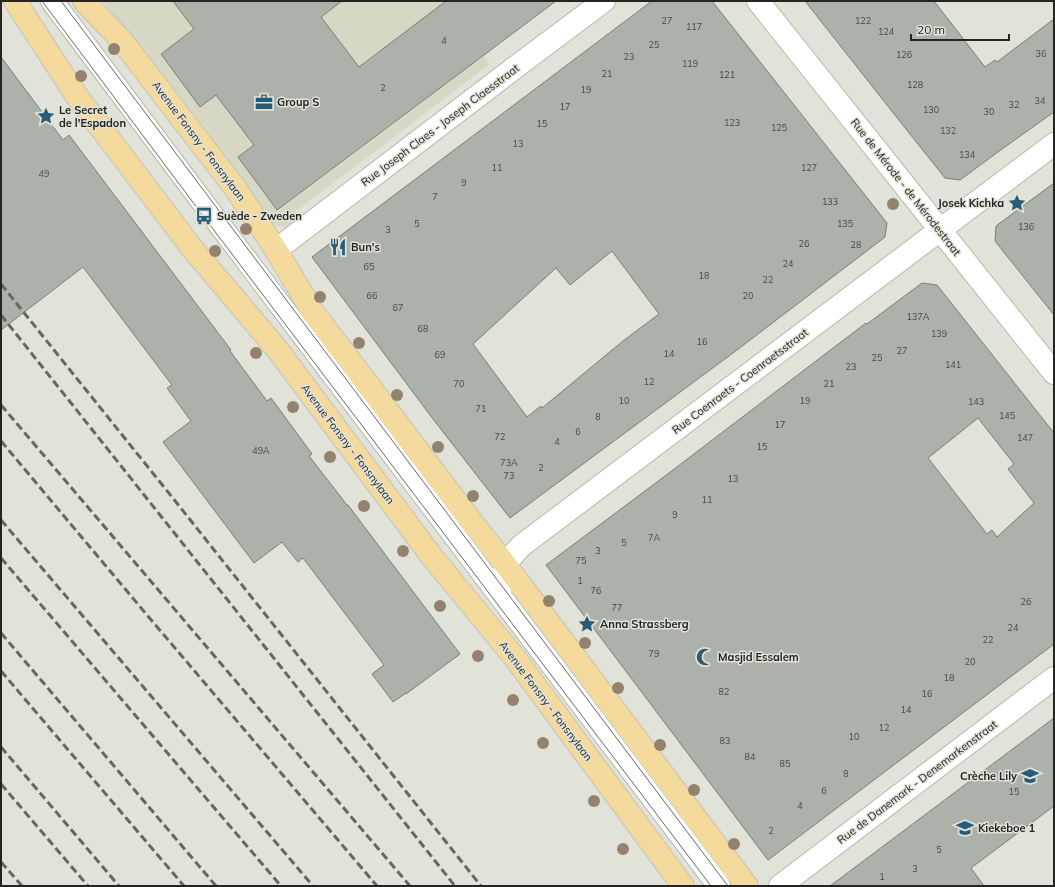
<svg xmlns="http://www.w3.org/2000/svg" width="1055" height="887" font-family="Mulish,sans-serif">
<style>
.built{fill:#d6d8c5}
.building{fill:#acb2a9;stroke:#787e75;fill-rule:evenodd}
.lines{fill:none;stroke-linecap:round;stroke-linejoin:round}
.minor-casing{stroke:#b7b8ad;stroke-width:24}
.major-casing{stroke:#c2c2c1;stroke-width:24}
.minor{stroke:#fff;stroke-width:22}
.major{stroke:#f4da9d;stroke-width:22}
.tram{stroke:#676761;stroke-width:1}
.rail{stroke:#676761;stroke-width:3;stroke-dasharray:8 4;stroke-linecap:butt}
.tree{fill:#92826e}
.labels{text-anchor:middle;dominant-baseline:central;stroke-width:3;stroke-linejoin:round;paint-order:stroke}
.number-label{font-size:9px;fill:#464842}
.poi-label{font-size:11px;font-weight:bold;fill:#242420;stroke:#e2e3d8;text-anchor:start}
.street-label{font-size:11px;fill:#242420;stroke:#e2e3d8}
</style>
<rect width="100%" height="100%" fill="#e2e3d8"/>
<path class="built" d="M103,1H442L490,64L295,212L300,219L295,222L289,226L281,227L271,223L262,213Z"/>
<path class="building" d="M173,1H342L321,17L359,67L446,1H556L277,210L238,157L254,145L216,95L200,107L161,54L194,29Z
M652,1H712L887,223L885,237L737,350L510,518L433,419L312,257ZM612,251L659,314L623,341L542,408L541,406L527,417L473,344L556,268L570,285Z
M805,1H934L985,67L995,60L997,62L1054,19V112L1002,149L960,180L945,178L902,124Z
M1,57L63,140L69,135L231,350L230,351L267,401L271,398L312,454L309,456L347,505H348L460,654L406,694V693L393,702L372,674L384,665L303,558L298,562L282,542L254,563L163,442L191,421L167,388L172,385L83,267L1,330Z
M1054,183V315L995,241L996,226Z
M922,283L937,285L1054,433V644L768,860L546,565L665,476L866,323L867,324ZM978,418L1014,464L1008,469L1034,503L997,537L992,530L987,534L928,458Z
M1054,718V806L971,868L984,886H830Z"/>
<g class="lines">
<g class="minor-casing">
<path id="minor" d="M52,1L210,212L719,886
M758,1L1054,373
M276,250L525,60L604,1
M504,583L505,564L521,546L1054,144
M780,886L1054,678"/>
</g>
<g class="major-casing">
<path id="major" d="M15,1L76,95L191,247L277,349L433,558L515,658L683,886
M84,1L122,41L235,188L276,250L313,312L475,526L505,564L747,886"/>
</g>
<use href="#minor" class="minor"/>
<use href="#major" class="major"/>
<path class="tram" d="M42,1L213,229L711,886
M61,1L728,886"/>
<path class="rail" d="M1,284L176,502L481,886
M1,315L455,886
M1,405L410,886
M1,441L147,615L377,886
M1,520L313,886
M1,558L281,886
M1,633L216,886
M1,671L184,886
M1,747L119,886
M1,784L88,886
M1,862L22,886"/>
</g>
<g class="tree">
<circle cx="114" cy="49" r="6"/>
<circle cx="81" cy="76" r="6"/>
<circle cx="893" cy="204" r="6"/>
<circle cx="246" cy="229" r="6"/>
<circle cx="215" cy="251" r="6"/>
<circle cx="320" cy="297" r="6"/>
<circle cx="359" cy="343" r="6"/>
<circle cx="256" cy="353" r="6"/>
<circle cx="397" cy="395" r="6"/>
<circle cx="293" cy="407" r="6"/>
<circle cx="438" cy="447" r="6"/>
<circle cx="330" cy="457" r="6"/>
<circle cx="473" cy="496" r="6"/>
<circle cx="364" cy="506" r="6"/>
<circle cx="403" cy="551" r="6"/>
<circle cx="549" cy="601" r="6"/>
<circle cx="440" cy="606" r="6"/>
<circle cx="585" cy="643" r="6"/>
<circle cx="478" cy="656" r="6"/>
<circle cx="618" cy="688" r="6"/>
<circle cx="513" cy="700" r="6"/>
<circle cx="543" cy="743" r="6"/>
<circle cx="660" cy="745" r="6"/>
<circle cx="694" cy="790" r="6"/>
<circle cx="594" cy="801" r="6"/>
<circle cx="734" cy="844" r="6"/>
<circle cx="623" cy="849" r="6"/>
</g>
<defs>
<g id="office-bare" transform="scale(1.38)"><path d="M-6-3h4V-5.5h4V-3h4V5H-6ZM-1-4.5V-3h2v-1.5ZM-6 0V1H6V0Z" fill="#285c78" stroke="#e2e3d8" stroke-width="2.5" paint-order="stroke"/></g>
<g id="sight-bare" transform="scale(1.38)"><path d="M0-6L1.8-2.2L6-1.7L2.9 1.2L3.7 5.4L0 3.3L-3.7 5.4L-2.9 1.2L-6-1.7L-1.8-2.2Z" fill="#285c78" stroke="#e2e3d8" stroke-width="2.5" paint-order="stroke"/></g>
<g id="bus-bare" transform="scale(1.38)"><path d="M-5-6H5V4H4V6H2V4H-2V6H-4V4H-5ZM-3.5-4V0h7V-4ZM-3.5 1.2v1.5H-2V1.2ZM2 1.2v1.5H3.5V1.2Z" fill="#285c78" stroke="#e2e3d8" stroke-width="2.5" paint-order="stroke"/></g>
<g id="restaurant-bare" transform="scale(1.38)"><path d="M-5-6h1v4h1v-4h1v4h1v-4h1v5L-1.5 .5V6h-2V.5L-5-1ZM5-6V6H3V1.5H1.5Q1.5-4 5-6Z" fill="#285c78" stroke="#e2e3d8" stroke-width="2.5" paint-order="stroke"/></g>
<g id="mosque-bare" transform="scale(1.38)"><path d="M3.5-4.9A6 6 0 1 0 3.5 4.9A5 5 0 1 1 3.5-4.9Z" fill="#285c78" stroke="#e2e3d8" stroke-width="2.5" paint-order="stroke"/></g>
<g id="school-bare" transform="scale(1.38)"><path d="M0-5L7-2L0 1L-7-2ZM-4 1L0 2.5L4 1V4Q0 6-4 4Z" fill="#285c78" stroke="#e2e3d8" stroke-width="2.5" paint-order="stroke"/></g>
</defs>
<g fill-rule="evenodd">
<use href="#office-bare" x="264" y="102"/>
<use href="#sight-bare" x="46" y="116"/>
<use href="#sight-bare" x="1017" y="203"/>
<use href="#bus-bare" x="204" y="216"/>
<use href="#restaurant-bare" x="338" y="247"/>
<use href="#sight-bare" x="587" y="624"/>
<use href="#mosque-bare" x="705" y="657"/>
<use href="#school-bare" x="1030" y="776"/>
<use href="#school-bare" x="965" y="828"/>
</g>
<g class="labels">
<g class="number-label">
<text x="667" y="20">27</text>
<text x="863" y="20">122</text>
<text x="694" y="26">117</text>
<text x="886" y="31">124</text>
<text x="444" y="40">4</text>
<text x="654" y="44">25</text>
<text x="1041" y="53">36</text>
<text x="904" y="54">126</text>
<text x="629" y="56">23</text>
<text x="690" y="63">119</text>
<text x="607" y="73">21</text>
<text x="727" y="74">121</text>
<text x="915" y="84">128</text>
<text x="383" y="87">2</text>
<text x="586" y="89">19</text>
<text x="1040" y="100">34</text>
<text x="1014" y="104">32</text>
<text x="565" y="106">17</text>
<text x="931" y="109">130</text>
<text x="989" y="111">30</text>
<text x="732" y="122">123</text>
<text x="542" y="123">15</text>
<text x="779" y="127">125</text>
<text x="948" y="130">132</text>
<text x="518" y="143">13</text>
<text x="967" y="154">134</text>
<text x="497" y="167">11</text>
<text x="809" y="167">127</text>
<text x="44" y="173">49</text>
<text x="464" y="182">9</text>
<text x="435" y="196">7</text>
<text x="830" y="201">133</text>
<text x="417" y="223">5</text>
<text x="845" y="223">135</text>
<text x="1026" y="226">136</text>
<text x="388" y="229">3</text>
<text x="804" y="243">26</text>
<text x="856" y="244">28</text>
<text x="788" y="263">24</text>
<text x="369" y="266">65</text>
<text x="704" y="275">18</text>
<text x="768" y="279">22</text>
<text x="372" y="295">66</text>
<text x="748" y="295">20</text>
<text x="398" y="307">67</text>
<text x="918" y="316">137A</text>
<text x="423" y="328">68</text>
<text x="939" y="333">139</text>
<text x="702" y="341">16</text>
<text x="902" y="350">27</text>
<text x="669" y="353">14</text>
<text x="440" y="354">69</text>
<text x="877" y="357">25</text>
<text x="953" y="364">141</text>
<text x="851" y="366">23</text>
<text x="649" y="381">12</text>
<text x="459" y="383">70</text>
<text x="829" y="383">21</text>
<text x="624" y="400">10</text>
<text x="805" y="400">19</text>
<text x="976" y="401">143</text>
<text x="481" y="408">71</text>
<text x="1007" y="415">145</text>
<text x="598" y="416">8</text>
<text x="780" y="424">17</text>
<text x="578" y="431">6</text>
<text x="500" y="436">72</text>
<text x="1025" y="437">147</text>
<text x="557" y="441">4</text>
<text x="762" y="446">15</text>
<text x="261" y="450">49A</text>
<text x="509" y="462">73A</text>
<text x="541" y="467">2</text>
<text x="509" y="475">73</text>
<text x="733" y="478">13</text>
<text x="707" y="499">11</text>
<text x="675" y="514">9</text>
<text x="654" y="537">7A</text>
<text x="624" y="542">5</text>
<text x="598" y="550">3</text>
<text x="581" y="560">75</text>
<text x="580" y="580">1</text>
<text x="596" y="590">76</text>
<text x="1026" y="601">26</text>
<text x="617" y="607">77</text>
<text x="1013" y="627">24</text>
<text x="988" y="639">22</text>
<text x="654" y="653">79</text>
<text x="970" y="661">20</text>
<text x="949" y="677">18</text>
<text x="724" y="691">82</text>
<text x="927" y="693">16</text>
<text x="906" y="709">14</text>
<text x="884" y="727">12</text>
<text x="854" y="736">10</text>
<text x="725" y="740">83</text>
<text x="750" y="756">84</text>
<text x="785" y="763">85</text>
<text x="846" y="773">8</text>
<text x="824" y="790">6</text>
<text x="1014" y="791">15</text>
<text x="800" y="805">4</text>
<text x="771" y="830">2</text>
<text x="939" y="849">5</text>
<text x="915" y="868">3</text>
<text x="882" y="876">1</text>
</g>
<g class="poi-label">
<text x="277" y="102">Group S</text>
<text x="59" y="110">Le Secret<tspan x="59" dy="13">de l'Espadon</tspan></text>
<text x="1004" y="203" text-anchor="end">Josek Kichka</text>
<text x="217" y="216">Suède - Zweden</text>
<text x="351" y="247">Bun's</text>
<text x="600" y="624">Anna Strassberg</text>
<text x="718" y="657">Masjid Essalem</text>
<text x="1017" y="776" text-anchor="end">Crèche Lily</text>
<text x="978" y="828">Kiekeboe 1</text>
</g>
<g class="street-label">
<text transform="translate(440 125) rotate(-37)">Rue Joseph Claes - Joseph Claesstraat</text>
<text transform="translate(199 141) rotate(53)">Avenue Fonsny - Fonsnylaan</text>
<text transform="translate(906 187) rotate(52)">Rue de Mérode - de Mérodestraat</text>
<text transform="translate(740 381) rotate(-37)">Rue Coenraets - Coenraetsstraat</text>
<text transform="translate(348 444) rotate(53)">Avenue Fonsny - Fonsnylaan</text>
<text transform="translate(546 701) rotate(53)">Avenue Fonsny - Fonsnylaan</text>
<text transform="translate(917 782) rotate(-37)">Rue de Danemark - Denemarkenstraat</text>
</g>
</g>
<rect width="1055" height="887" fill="none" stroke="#242420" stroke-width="4"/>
<path d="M911 34v6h98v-6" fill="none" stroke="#242420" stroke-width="2"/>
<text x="917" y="34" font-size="12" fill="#242420" stroke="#e2e3d8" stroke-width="3" paint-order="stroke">20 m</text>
</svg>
